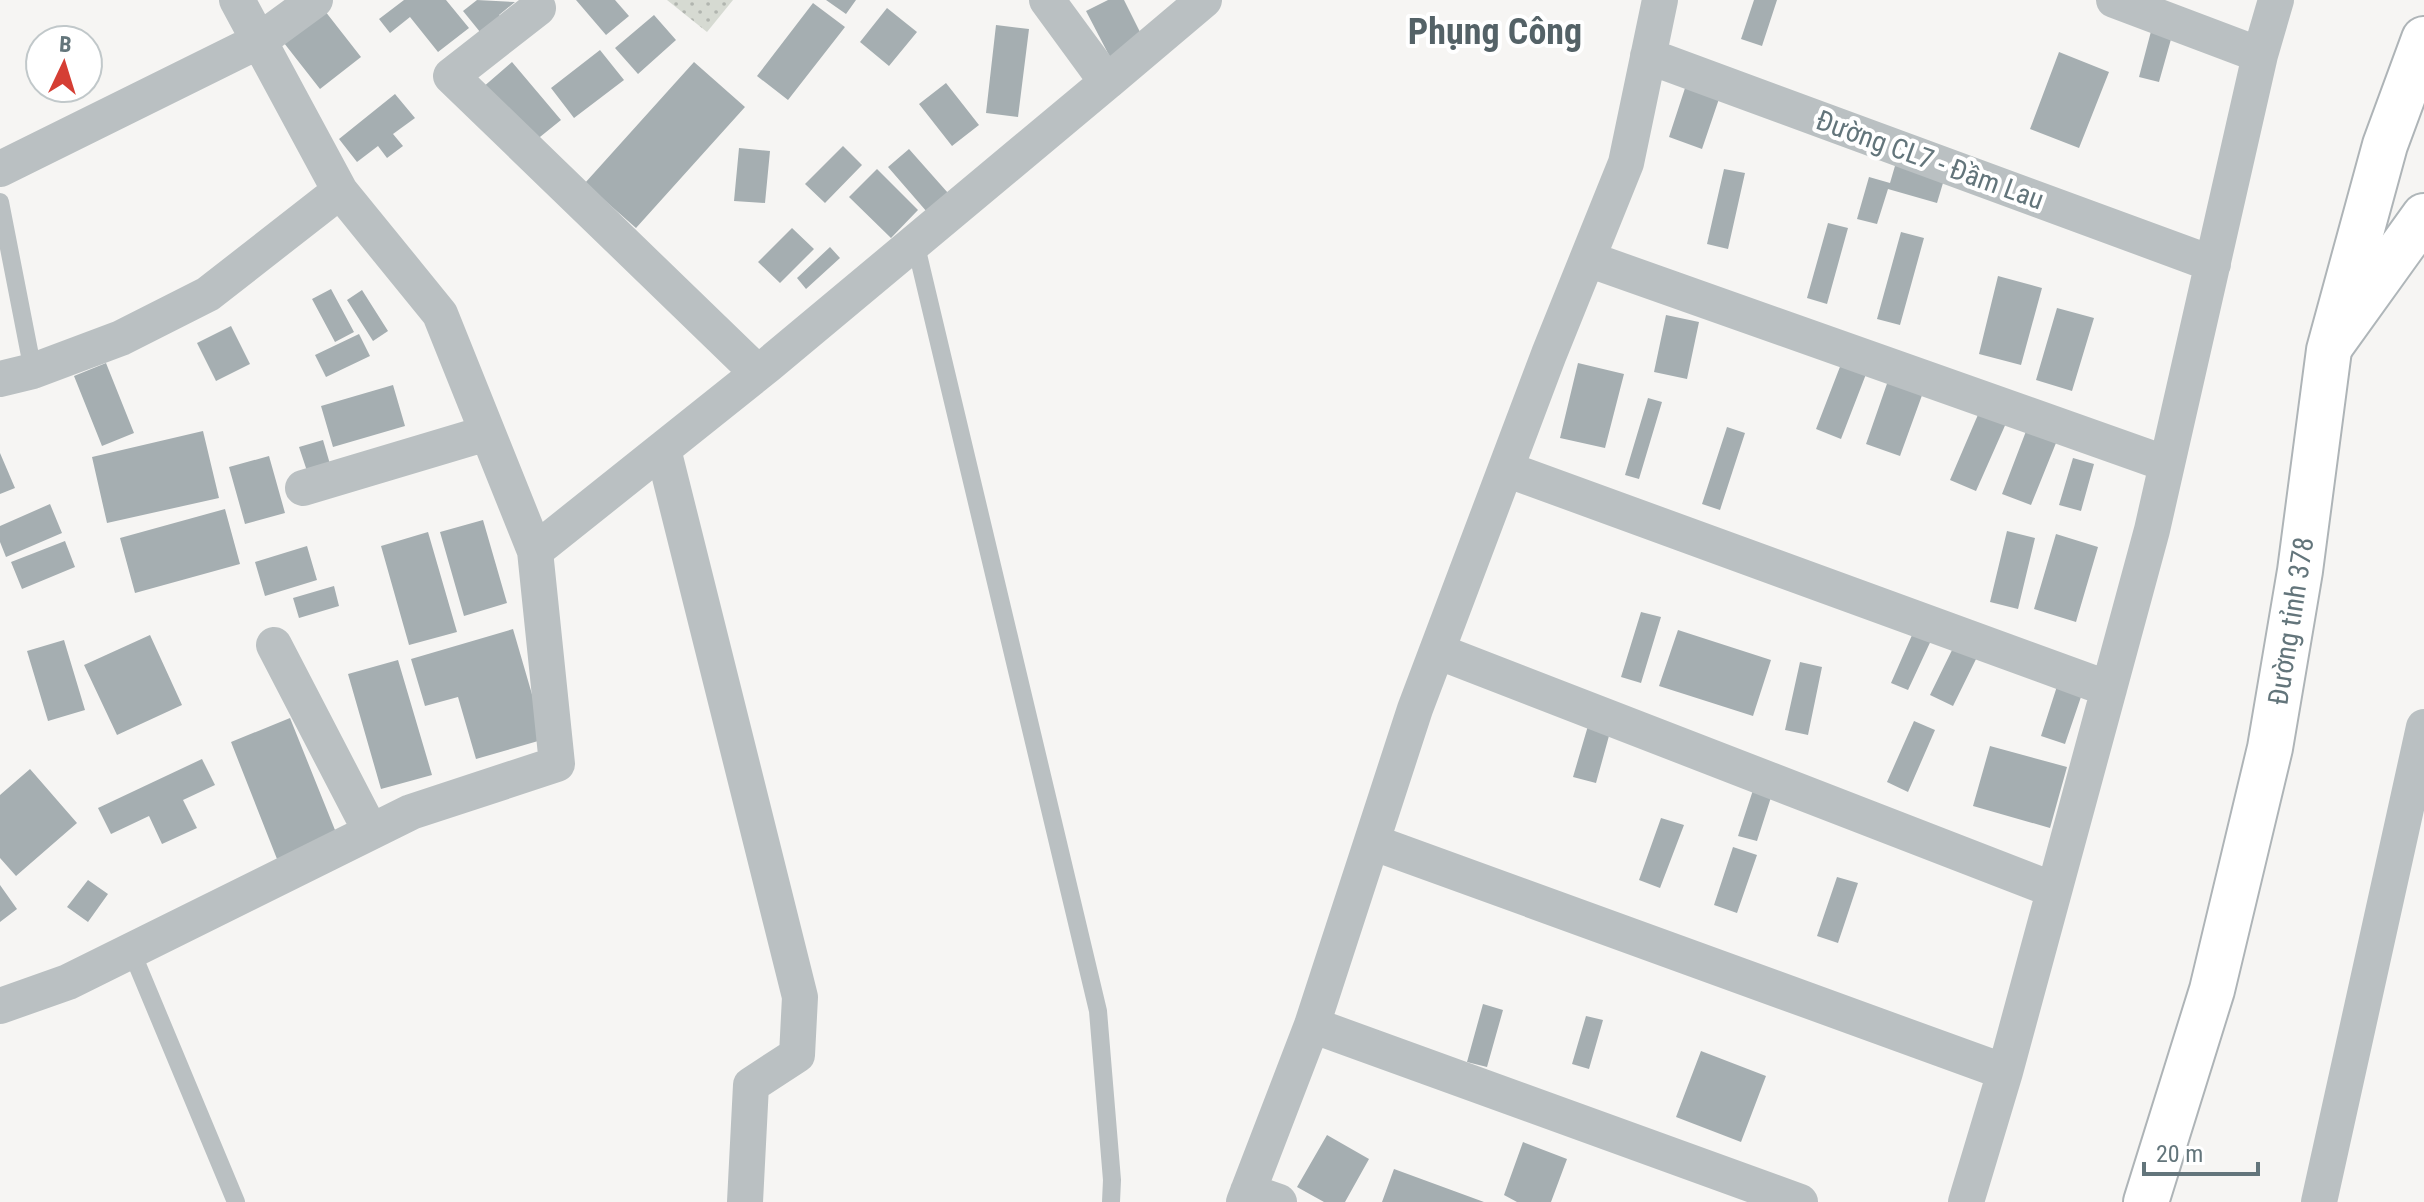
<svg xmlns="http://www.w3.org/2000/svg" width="2424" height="1202" font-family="'Roboto Condensed',sans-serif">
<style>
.grass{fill:url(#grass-dots)}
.building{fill:#a5aeb1}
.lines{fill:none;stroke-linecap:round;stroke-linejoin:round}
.secondary-casing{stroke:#afb6b9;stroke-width:48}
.primary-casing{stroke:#aeb4b7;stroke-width:48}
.lane{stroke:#bac0c2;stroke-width:18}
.street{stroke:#bac0c2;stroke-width:36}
.secondary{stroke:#fff;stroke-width:44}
.primary{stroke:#fff;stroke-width:44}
.labels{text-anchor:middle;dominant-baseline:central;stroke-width:8;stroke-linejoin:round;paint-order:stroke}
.street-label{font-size:28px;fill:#63757b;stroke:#fff}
.district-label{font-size:36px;font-weight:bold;fill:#546267;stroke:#fff}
</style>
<defs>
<pattern id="grass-dots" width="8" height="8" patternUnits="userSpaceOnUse" patternTransform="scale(2)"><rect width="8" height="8" fill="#d6dad2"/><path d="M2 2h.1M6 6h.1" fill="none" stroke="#b1b5af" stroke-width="1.8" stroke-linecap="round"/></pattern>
</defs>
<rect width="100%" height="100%" fill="#f6f5f3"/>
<path class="grass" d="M667,0H733L707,32Z"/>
<path class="building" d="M404,0H446L469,28L438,52L410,17L390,33L379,19Z
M477,0L515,2L499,15L508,28L489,43L463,11Z
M576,0H615L629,16L606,35Z
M826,0H856L846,14Z
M1108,0H1124L1145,42L1111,59L1086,11Z
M1754,0H1777L1762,46L1741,39Z
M813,3L845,27L788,100L757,76Z
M887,8L917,32L889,66L860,42Z
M325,11L361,57L320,89L284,43Z
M654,15L676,40L638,74L615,48Z
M2154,20L2175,25L2159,82L2139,77Z
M996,25L1029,29L1018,117L986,113Z
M600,50L624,80L574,118L551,88Z
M2059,52L2109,72L2079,148L2030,129Z
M512,62L561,120L530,145L482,88Z
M694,62L745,107L636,228L585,183Z
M1687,82L1721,93L1702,149L1669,137Z
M946,83L979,125L952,146L919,104Z
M395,94L415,118L393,134L403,146L387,158L378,146L357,162L339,139Z
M843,146L862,165L825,203L805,184Z
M739,148L770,151L765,203L734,201Z
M909,149L948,193L927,212L888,167Z
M1897,159L1946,173L1937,203L1888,189L1877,224L1857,219L1869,177L1890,183Z
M877,169L918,210L891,238L849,197Z
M1724,169L1745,173L1728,249L1707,244Z
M1828,223L1848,228L1827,304L1807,298Z
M792,228L814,249L780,283L758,262Z
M1901,232L1924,238L1900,325L1877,319Z
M830,247L840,258L806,289L797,278Z
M1998,276L2042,288L2021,365L1979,354Z
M331,289L354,332L335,342L312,299Z
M362,290L388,331L373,341L347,300Z
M2057,308L2094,318L2072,391L2036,380Z
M1666,315L1699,322L1687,379L1654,372Z
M231,326L250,364L216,381L197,343Z
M359,334L370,356L326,377L315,355Z
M1843,359L1868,369L1841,439L1816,429Z
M106,363L134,433L102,446L74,376Z
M1578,363L1624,374L1605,448L1560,438Z
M1890,375L1925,387L1900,456L1866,444Z
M393,385L405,426L333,447L321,406Z
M1648,398L1662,402L1639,479L1625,475Z
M1980,410L2007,421L1976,491L1950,480Z
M2028,426L2058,438L2031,505L2002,494Z
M1727,427L1745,433L1720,510L1702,504Z
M203,431L219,498L107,523L92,457Z
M323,440L332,471L309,477L299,447Z
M0,453L15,488L0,494Z
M269,456L285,513L245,524L229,467Z
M2073,458L2094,464L2081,511L2059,505Z
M50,504L62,533L6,557L0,542V526Z
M225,509L240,564L135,593L120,538Z
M483,520L507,603L464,616L440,532Z
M2007,531L2035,538L2018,609L1990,602Z
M428,532L457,632L409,645L381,546Z
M2056,534L2098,547L2076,622L2034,609Z
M65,541L75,567L22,589L11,562Z
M307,546L317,580L265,596L255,562Z
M334,586L339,606L299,618L293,598Z
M1641,612L1661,617L1641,683L1621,677Z
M1916,626L1934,634L1908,690L1891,683Z
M513,629L545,739L476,759L458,697L425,706L411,659Z
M1678,630L1771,660L1753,716L1659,686Z
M150,635L182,705L117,735L84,665Z
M64,640L85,710L48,721L27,651Z
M1955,644L1978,655L1953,706L1930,695Z
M398,660L432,775L381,789L348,674Z
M1800,662L1822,667L1808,735L1785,730Z
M2059,680L2084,688L2065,744L2041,736Z
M290,718L337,835L277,859L231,742Z
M1590,719L1612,725L1596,783L1573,777Z
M1914,721L1935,730L1908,792L1887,782Z
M1990,746L2067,767L2050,828L1973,806Z
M202,759L215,785L183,800L197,828L162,844L149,816L111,834L98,808Z
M30,769L77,823L16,876L0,858V795Z
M1755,784L1773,791L1757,841L1738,836Z
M1661,818L1684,825L1660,888L1639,880Z
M1733,847L1757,855L1737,913L1714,905Z
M1837,877L1858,883L1838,943L1817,936Z
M88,880L108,894L88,922L67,907Z
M0,885L17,909L0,922Z
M1483,1004L1503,1010L1487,1067L1467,1062Z
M1586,1016L1603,1020L1589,1069L1572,1064Z
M1701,1051L1766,1076L1741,1142L1676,1117Z
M1327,1135L1369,1159L1345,1202H1324L1297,1187Z
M1523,1142L1567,1159L1551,1202H1517L1504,1195Z
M1394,1169L1484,1202H1382Z"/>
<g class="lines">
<g class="secondary-casing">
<path id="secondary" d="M2332,344L2424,216"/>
</g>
<g class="primary-casing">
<path id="primary" d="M2146,1202L2212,990L2270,748L2300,571L2329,350L2385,145L2424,39"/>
</g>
<path class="lane" d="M0,202L33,371
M915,242L1098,1011L1112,1180L1111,1202
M131,950L236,1202"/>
<path class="street" d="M2114,0L2260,55
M538,8L451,76L758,373
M1648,56L2213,264
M1107,82L1204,0
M0,169L259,41L315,0
M1588,259L2167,464
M0,379L33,371L121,338L208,294L340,191L237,0
M663,449L800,997L797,1055L751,1085L745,1202
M1506,469L2109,689
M303,488L487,433
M535,551L768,365L1107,82L1047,0
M274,645L371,832
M1437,651L2054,890
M1372,842L2005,1072
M0,1006L68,982L411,812L557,764L535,551L440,314L340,191
M1312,1025L1800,1202
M1248,1191L1279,1202
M1244,1202L1312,1025L1415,709L1549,354L1626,163L1660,0
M1966,1202L2005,1072L2152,530L2260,55L2276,0
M2319,1202L2424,727"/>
<use href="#secondary" class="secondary"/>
<use href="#primary" class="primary"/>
</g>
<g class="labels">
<g class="street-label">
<text transform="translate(1930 160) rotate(20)">Đường CL7 - Đầm Lau</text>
<text transform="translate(2291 621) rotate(-81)">Đường tỉnh 378</text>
</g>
<g class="district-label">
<text x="1495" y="32">Phụng Công</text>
</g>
</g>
<g transform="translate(64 64) rotate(4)"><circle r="38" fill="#ffffff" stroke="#c1c8ca" stroke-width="2"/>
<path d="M0-6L14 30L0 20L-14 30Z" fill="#d53e34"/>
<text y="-12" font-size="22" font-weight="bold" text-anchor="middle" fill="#63757b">B</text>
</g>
<path d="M2144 1162v12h114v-12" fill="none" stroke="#63757b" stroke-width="4"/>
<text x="2156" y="1162" font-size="24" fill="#63757b" stroke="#ffffff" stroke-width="6" paint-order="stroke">20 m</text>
</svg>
